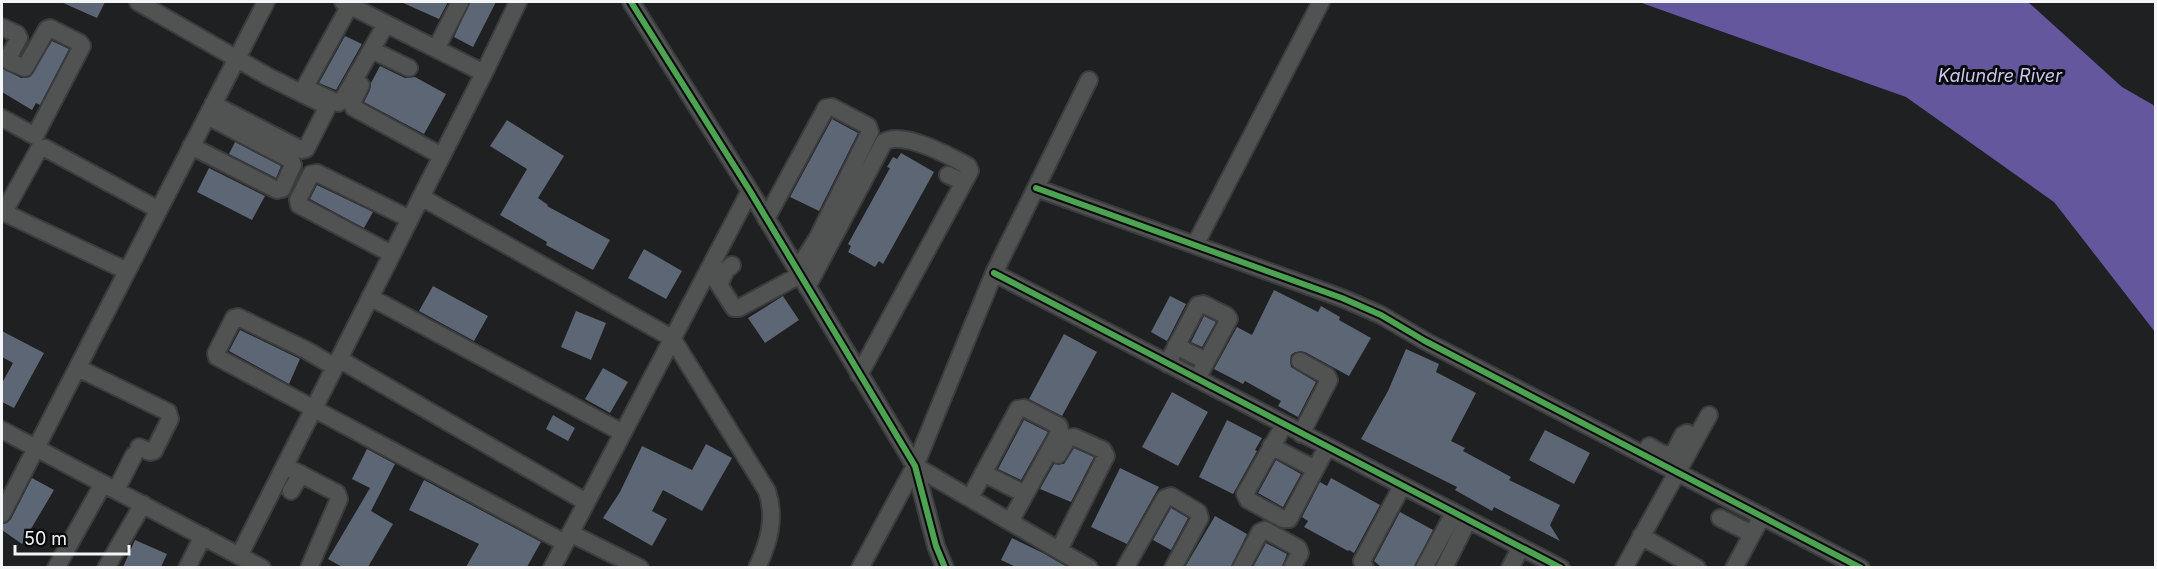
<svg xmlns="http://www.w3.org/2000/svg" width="2157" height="569" font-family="Inter,sans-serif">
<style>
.water{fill:#64579e}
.building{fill:#5d6675}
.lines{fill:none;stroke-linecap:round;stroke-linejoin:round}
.minor-casing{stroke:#3a3c3d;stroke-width:20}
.minor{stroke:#515353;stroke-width:16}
.cycleway-casing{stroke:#090a0a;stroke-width:10}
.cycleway{stroke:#4ca352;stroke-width:6}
.labels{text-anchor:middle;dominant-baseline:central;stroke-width:6;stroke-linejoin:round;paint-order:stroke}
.water-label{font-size:18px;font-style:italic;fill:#cbc6f1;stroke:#090a0a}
</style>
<rect width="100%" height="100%" fill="#1e2021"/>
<path class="water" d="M1639,2H2028L2122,87L2155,106V332L2054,202L1906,97Z"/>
<path class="building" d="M61,2H105L97,18Z
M401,2H448L439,19Z
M470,2H496L473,47L454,37Z
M345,36L362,44L336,90L319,83Z
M52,41L69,49L40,105L36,103L32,110L2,92V68L21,78L30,77Z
M380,66L405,78L415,77L446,94L424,134L364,102L370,90L371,83Z
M832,119L858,133L819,211L790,197Z
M507,120L564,156L538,198L548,205L547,206L610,240L593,270L546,245L547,242L500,215L527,169L490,146Z
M235,142L281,166L276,178L229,154Z
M901,153L934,172L883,264L879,261L875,267L848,252L851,246L848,244L890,168L887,167L893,157L897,159Z
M209,168L265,196L252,220L197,192Z
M317,185L373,212L364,228L310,199Z
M644,249L682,271L666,299L628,278Z
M433,286L488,316L474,341L419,311Z
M1274,290L1318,312L1321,306L1340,317L1339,320L1371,338L1349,376L1305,352H1295L1291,355L1290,361L1291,367L1316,382L1298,417L1278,406L1281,401L1245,381L1243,384L1214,369L1237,327L1252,335Z
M783,296L799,320L765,343L748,318Z
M1170,296L1186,304L1167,341L1151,332Z
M576,311L606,323L591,360L561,347Z
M1204,316L1216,322L1202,347L1191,342Z
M240,330L300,359L289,384L229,351Z
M2,331L44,353L14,408L2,402V383L13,363L2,357Z
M1064,334L1097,352L1062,416L1029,399Z
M1406,349L1439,364L1436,372L1476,393L1451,441L1465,448L1463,451L1511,477L1509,480L1560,505L1550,525L1560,541L1494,507L1492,511L1455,490L1457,487L1361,439L1388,391Z
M603,368L628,382L610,413L585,399Z
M1172,392L1208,412L1178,466L1142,447Z
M553,415L575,428L568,441L546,429Z
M1024,420L1048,432L1021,480L998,469Z
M1227,420L1262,438L1255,450L1257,451L1233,494L1199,477Z
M1545,430L1590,453L1574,484L1529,460Z
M706,444L732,458L702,511L663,490L652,511L667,519L652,546L603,518L620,492L642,446L692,470Z
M1074,448L1094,457L1071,502L1040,489L1054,464H1064Z
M367,449L395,464L371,511L393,524L368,567H342L328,559L370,488L352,479Z
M1276,460L1301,474L1283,507L1258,493Z
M1120,468L1159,487L1127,544L1091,527Z
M32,478L54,490L22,544L2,530V524L7,523L11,519Z
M1331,478L1380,505L1354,553L1349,550L1348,551L1304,527L1308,521L1302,517L1320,482L1327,486Z
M424,480L541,542L527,567H466L479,544L409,510Z
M1171,508L1188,518L1171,550L1153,540Z
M1400,512L1433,530L1414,567H1381L1374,561Z
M1215,516L1247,534L1231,567H1185Z
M1012,538L1043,553L1067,567H1016L1001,560Z
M135,540L167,554L161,567H123Z
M1266,543L1287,554L1282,567H1253Z"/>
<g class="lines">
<g class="minor-casing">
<path id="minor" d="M138,2L267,76L325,105L326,110L306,149L302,150L213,104
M343,2L484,73
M631,2L750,191L915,466L936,546L945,568
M350,5L306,85L308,89L338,103L342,101L386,24
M2,27L17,34L19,38L8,58L10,62L25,68L47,29L50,28L80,43L82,46L35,136L2,118
M436,49L460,2
M378,53L409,68
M361,85L353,101L354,108L442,156
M191,146L277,190L282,189L293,165L291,160L207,116
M948,175L964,182
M1036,188L1342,298L1381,315L1425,341L1861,568
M421,197L672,338L767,491C776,518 769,542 757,568
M766,219L826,108L832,107L868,126L870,132L817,239L797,270
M1195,245L1321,2
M392,254L299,205L298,200L311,174L317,173L410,219
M709,269L734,308H739L800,275
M127,271L7,214L5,210L39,149L45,148L159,210
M994,273L1561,568
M719,285L726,270L732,265
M807,287L884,142C902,130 950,156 968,166L970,171L859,375
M370,297L623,433
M1176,346L1206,361
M339,359L586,502
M1300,361L1327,376L1329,380L1301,434
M1167,364L1198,305L1203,304L1227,316L1229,319L1197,379
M335,367L306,350L238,317L234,318L216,353L217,357L565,543
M78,368L168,412L170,419L154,451L150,452L139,447
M1284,425L1245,494L1248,500L1283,519H1289L1327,447
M2,430L262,568
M1271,446L1315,469
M1649,446C1658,451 1664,457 1674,453L1683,435L1687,433L1696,438
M1058,455L1068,438L1074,437L1103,450L1106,456L1059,550
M285,466L337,493L339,499L309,568
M915,466L1089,568
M983,473L1025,494
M116,490L134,455
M291,491L301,474
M970,498L1018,409L1024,408L1059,426L1060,431L1010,522
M2,514L266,2
M1720,518L1752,534
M570,533L640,568
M1641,536L1697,568
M239,556L484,73L518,2
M56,568L103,484
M106,568L143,504
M187,568L203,536
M552,568L750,191
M860,568L915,466L994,273L1089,80
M1125,568L1165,498L1171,496L1198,512L1200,518L1173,568
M1241,568L1260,532L1265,530L1298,548L1300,553L1292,568
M1365,568L1362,561L1402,486
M1424,568L1454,513
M1444,568L1468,520
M1510,568L1521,547
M1624,568L1709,415
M1734,568L1762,516"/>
</g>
<use href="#minor" class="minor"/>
<g class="cycleway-casing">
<path id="cycleway" d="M631,2L750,191L915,466L936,546L945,568
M1036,188L1342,298L1381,315L1425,341L1861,568
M994,273L1561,568"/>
</g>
<use href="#cycleway" class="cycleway"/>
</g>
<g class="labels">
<g class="water-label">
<text x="2000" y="75">Kalundre River</text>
</g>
</g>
<rect width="2157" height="569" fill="none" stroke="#f3f5f6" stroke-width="6"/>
<path d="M15 545v9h114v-9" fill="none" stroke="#f3f5f6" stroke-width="3"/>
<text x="24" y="545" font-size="18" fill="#f3f5f6" stroke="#090a0a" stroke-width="4.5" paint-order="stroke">50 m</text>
</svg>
